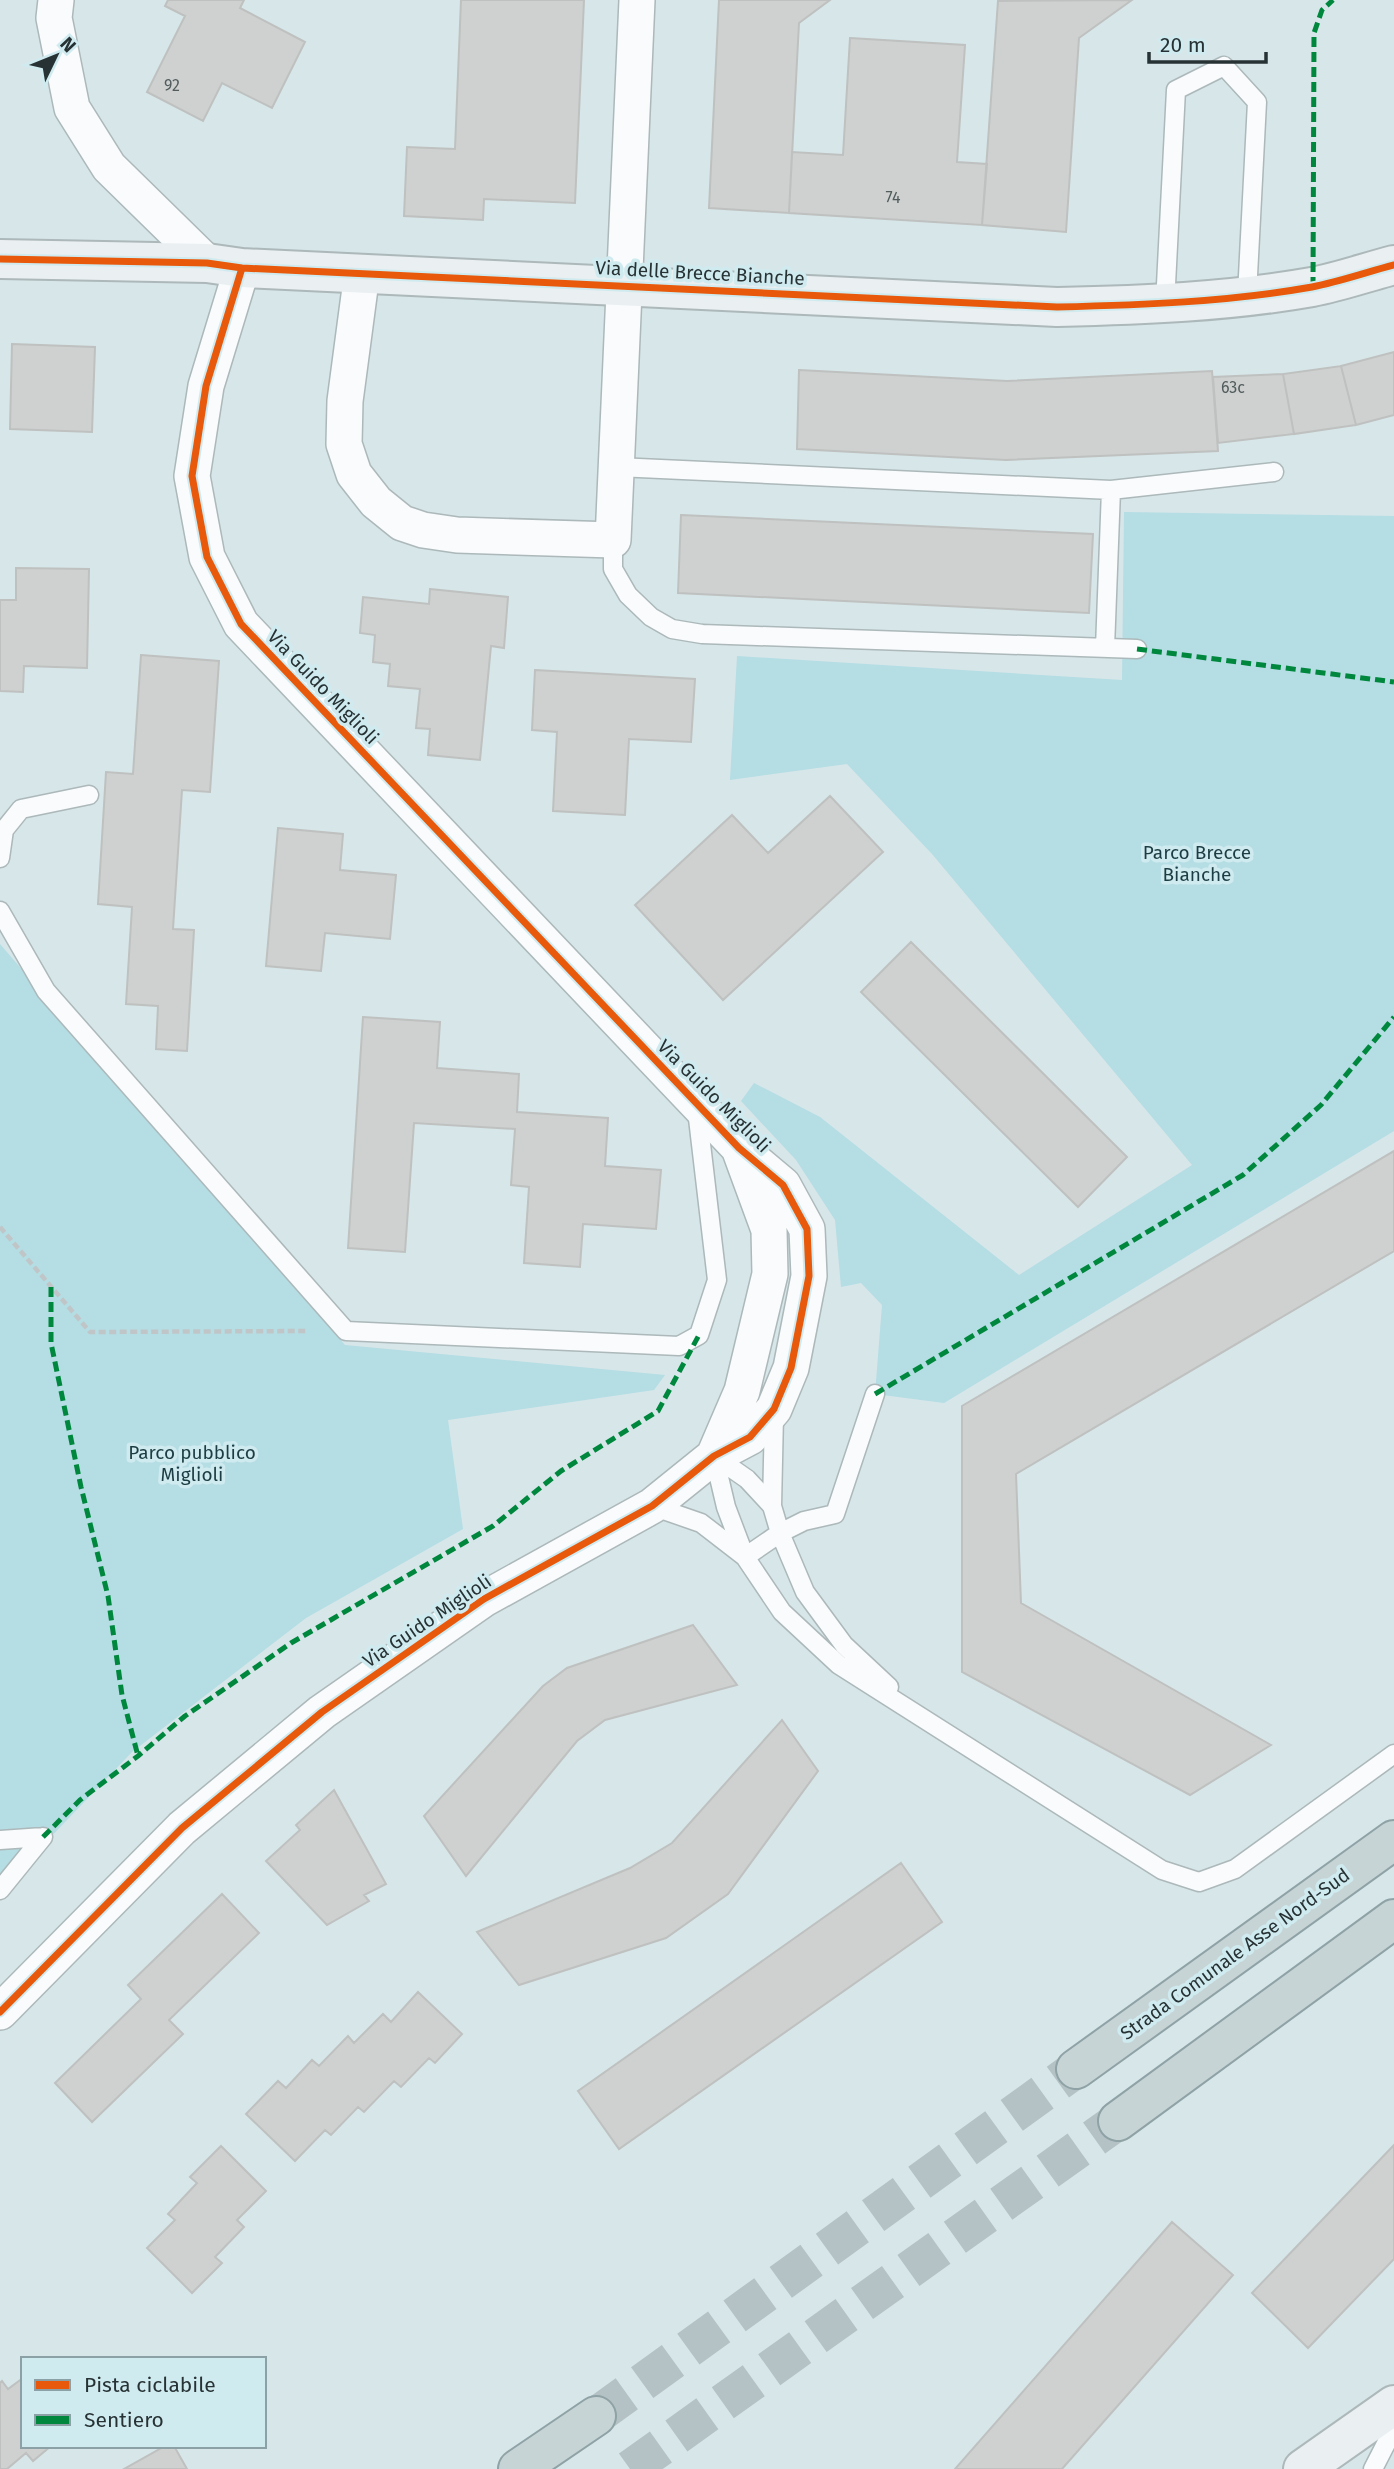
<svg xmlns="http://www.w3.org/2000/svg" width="1394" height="2469" font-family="'Fira Sans',sans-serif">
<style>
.green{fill:#b4dde4}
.building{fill:#ced1d0;stroke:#bec1bf;stroke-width:2}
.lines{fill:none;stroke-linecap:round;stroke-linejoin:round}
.highway-tunnel{stroke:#b4c2c5;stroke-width:38;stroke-dasharray:38 19;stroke-linecap:butt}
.lane-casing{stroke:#acb8ba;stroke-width:21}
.street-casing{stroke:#acb8ba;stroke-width:38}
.secondary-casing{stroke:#acb8ba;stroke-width:42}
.highway-casing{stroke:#8fa2a6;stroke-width:42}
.path{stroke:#c0c6c7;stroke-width:4.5;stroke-dasharray:7 3.5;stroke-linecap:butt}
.lane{stroke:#f9fbfc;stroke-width:18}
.street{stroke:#f9fbfc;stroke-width:35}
.secondary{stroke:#eaeff1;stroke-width:38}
.highway{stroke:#c6d4d6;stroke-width:38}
.quiet{stroke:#00873e;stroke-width:5;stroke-dasharray:10 5;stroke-linecap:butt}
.cycleway-casing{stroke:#d0ebf0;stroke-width:11}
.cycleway{stroke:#e8590c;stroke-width:7}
.labels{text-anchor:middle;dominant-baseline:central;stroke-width:7;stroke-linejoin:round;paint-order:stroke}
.number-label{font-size:16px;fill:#525c5d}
.street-label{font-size:19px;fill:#273234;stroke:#d0ebf0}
.park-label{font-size:19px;fill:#1c3d43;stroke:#d0ebf0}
</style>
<rect width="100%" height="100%" fill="#d7e6e9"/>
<path class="green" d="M1124,512L1394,516V1131L944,1403L875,1394L882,1305L861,1283L841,1287L835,1220L796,1160L741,1101L754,1083L820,1117L1019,1275L1192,1165L932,854L847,764L730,780L737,656L1122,680Z
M0,944L345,1345L665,1375L654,1390L448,1420L463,1529L306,1618L132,1752L0,1890Z"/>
<path class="building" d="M168,0H244L240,8L305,42L272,108L222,83L203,121L147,92L185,16L165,6Z
M461,0H584L575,203L484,199L483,220L404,216L407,147L455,149Z
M719,0H830L799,23L789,213L709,208Z
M1132,0L1079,38L1066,232L982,225L998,1Z
M850,38L965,45L957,162L987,164L982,225L789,213L792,152L843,155Z
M12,344L95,347L92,432L10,429Z
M1394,352V415L1356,425L1341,366Z
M1341,366L1356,425L1294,434L1283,374Z
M799,370L1007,381L1212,371L1218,451L1006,460L797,449Z
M1283,374L1294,434L1218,443L1213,377Z
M681,515L1093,534L1089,613L678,593Z
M16,568L89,569L87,668L24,666L23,692L0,691V600H16Z
M430,589L508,597L504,648L491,646L480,760L428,755L430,729L416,728L420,689L388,686L390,664L373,662L375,635L360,633L363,597L429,604Z
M141,655L219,661L210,792L182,790L173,929L194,930L187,1051L156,1049L158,1006L126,1004L132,907L98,904L106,772L133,774Z
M535,670L695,679L691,742L629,739L625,815L553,811L557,732L532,730Z
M830,796L883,852L723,1000L635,905L732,815L768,853Z
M278,828L343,834L340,870L396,875L390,939L325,933L321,971L266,966Z
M911,942L1127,1157L1078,1207L861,992Z
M363,1017L440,1022L437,1068L519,1074L517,1112L608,1118L605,1166L661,1170L656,1229L583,1224L580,1267L524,1263L529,1187L511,1185L515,1129L414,1123L405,1252L348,1248Z
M1394,1151V1251L1016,1474L1021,1603L1271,1745L1190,1795L962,1672V1406Z
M693,1625L737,1685L605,1720L577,1741L466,1876L424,1816L543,1686L567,1668Z
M782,1720L818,1771L728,1894L666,1938L519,1985L477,1932L630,1868L672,1843Z
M334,1790L386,1884L364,1895L369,1901L327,1925L266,1861L300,1830L296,1825Z
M901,1863L942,1922L619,2149L578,2091Z
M222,1894L259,1933L169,2020L183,2034L92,2122L55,2083L141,1999L128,1985Z
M418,1992L462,2034L435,2063L429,2058L401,2087L394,2081L364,2112L358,2107L331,2135L325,2130L295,2161L246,2114L278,2081L286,2088L312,2060L319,2066L348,2036L354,2043L383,2014L391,2022Z
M1394,2145V2259L1308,2348L1252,2293Z
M221,2146L266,2191L237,2220L244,2227L215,2257L222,2263L192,2293L147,2248L175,2220L168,2214L197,2183L190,2177Z
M1172,2222L1233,2275L1062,2469H955Z
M23,2378V2446H51L33,2461L26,2453L7,2469H0V2383L2,2381L8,2389Z
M165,2446H174L187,2469H124Z"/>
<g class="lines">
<path class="highway-tunnel" d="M596,2416L1076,2069
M630,2469L1118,2121"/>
<g class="lane-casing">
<path id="lane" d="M1165,304L1176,90L1224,66L1257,102L1247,295
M617,467L1111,490L1274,472
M613,540V569L628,595L651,617L672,629L702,634L1137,649
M1105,648L1111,490
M0,858L4,830L21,809L89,795
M0,911L46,991L346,1331L679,1346L699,1335L717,1280L697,1110
M714,1456L747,1479L772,1506L780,1533L805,1592L844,1645L889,1687
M714,1456L726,1507L745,1557L780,1533L804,1521L835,1514L875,1394
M652,1506L701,1523L745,1557L782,1612L839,1665L1162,1870L1199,1882L1235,1869L1394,1754
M772,1506L774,1415
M0,1840L43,1837
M0,1890L43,1837
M1373,2469L1394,2428"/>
</g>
<g class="street-casing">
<path id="street" d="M56,0L54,18L72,108L109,167L207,263
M362,273L345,401L344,444L354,474L376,502L402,523L423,530L457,535L613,540L637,0
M714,1456L742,1391L770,1274L769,1230L740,1151
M0,2012L182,1828L322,1712L484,1599L652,1506L714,1456L750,1437L774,1409L791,1368L809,1276L807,1229L783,1185L739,1148L241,624L207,557L192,476L206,386L242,268"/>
</g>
<g class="secondary-casing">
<path id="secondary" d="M0,259L207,263L242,268L1057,307C1142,305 1227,302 1312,287C1339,282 1367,272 1394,265
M1303,2469L1394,2405"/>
</g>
<g class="highway-casing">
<path id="highway" d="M1076,2069L1394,1840
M1118,2121L1394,1919
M518,2469L596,2416"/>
</g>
<path class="path" d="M0,1227L90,1332L307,1331"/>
<use href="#lane" class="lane"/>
<use href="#street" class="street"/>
<use href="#secondary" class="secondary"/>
<use href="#highway" class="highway"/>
<path class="quiet" d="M1313,287L1314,33L1322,10L1333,0
M1137,649L1394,682
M51,1287V1343L81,1487L108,1596L122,1695L138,1756
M875,1394L1243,1175L1321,1105L1394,1017
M43,1837L80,1800L138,1756L185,1716L291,1643L493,1526L561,1471L658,1411L699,1335"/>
<g class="cycleway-casing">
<path id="cycleway" d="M0,259L207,263L242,268L1057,307C1142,305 1227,302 1312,287C1339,282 1367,272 1394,265
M0,2012L182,1828L322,1712L484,1599L652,1506L714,1456L750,1437L774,1409L791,1368L809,1276L807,1229L783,1185L739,1148L241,624L207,557L192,476L206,386L242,268"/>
</g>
<use href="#cycleway" class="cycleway"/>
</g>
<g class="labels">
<g class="number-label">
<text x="172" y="85">92</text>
<text x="893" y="197">74</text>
<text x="1233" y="387">63c</text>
</g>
<g class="street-label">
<text transform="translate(700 273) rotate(3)">Via delle Brecce Bianche</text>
<text transform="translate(323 687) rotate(46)">Via Guido Miglioli</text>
<text transform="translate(714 1096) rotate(45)">Via Guido Miglioli</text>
<text transform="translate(427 1621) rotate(-34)">Via Guido Miglioli</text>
<text transform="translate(1235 1954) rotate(-36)">Strada Comunale Asse Nord-Sud</text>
</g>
<g class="park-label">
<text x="1197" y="852">Parco Brecce<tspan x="1197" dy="22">Bianche</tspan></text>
<text x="192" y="1452">Parco pubblico<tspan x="192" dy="22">Miglioli</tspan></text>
</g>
</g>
<rect x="21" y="2357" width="245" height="91" fill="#d0ebf0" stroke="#8ca1a5" stroke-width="2"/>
<rect x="35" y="2380" width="35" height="10" fill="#e8590c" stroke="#8ca1a5" stroke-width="2"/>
<text x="84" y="2392" font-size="21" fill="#273234">Pista ciclabile</text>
<rect x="35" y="2415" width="35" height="10" fill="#00873e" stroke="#8ca1a5" stroke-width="2"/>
<text x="84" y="2427" font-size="21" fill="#273234">Sentiero</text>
<g transform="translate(56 56) rotate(47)" stroke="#d0ebf0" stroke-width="5" paint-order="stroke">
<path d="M0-5L12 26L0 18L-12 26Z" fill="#273234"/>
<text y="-10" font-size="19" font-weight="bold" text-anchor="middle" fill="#273234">N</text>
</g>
<path d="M1149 52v10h117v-10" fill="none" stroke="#273234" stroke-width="3.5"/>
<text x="1160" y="52" font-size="21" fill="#273234" stroke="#d0ebf0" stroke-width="5" paint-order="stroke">20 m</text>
</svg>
